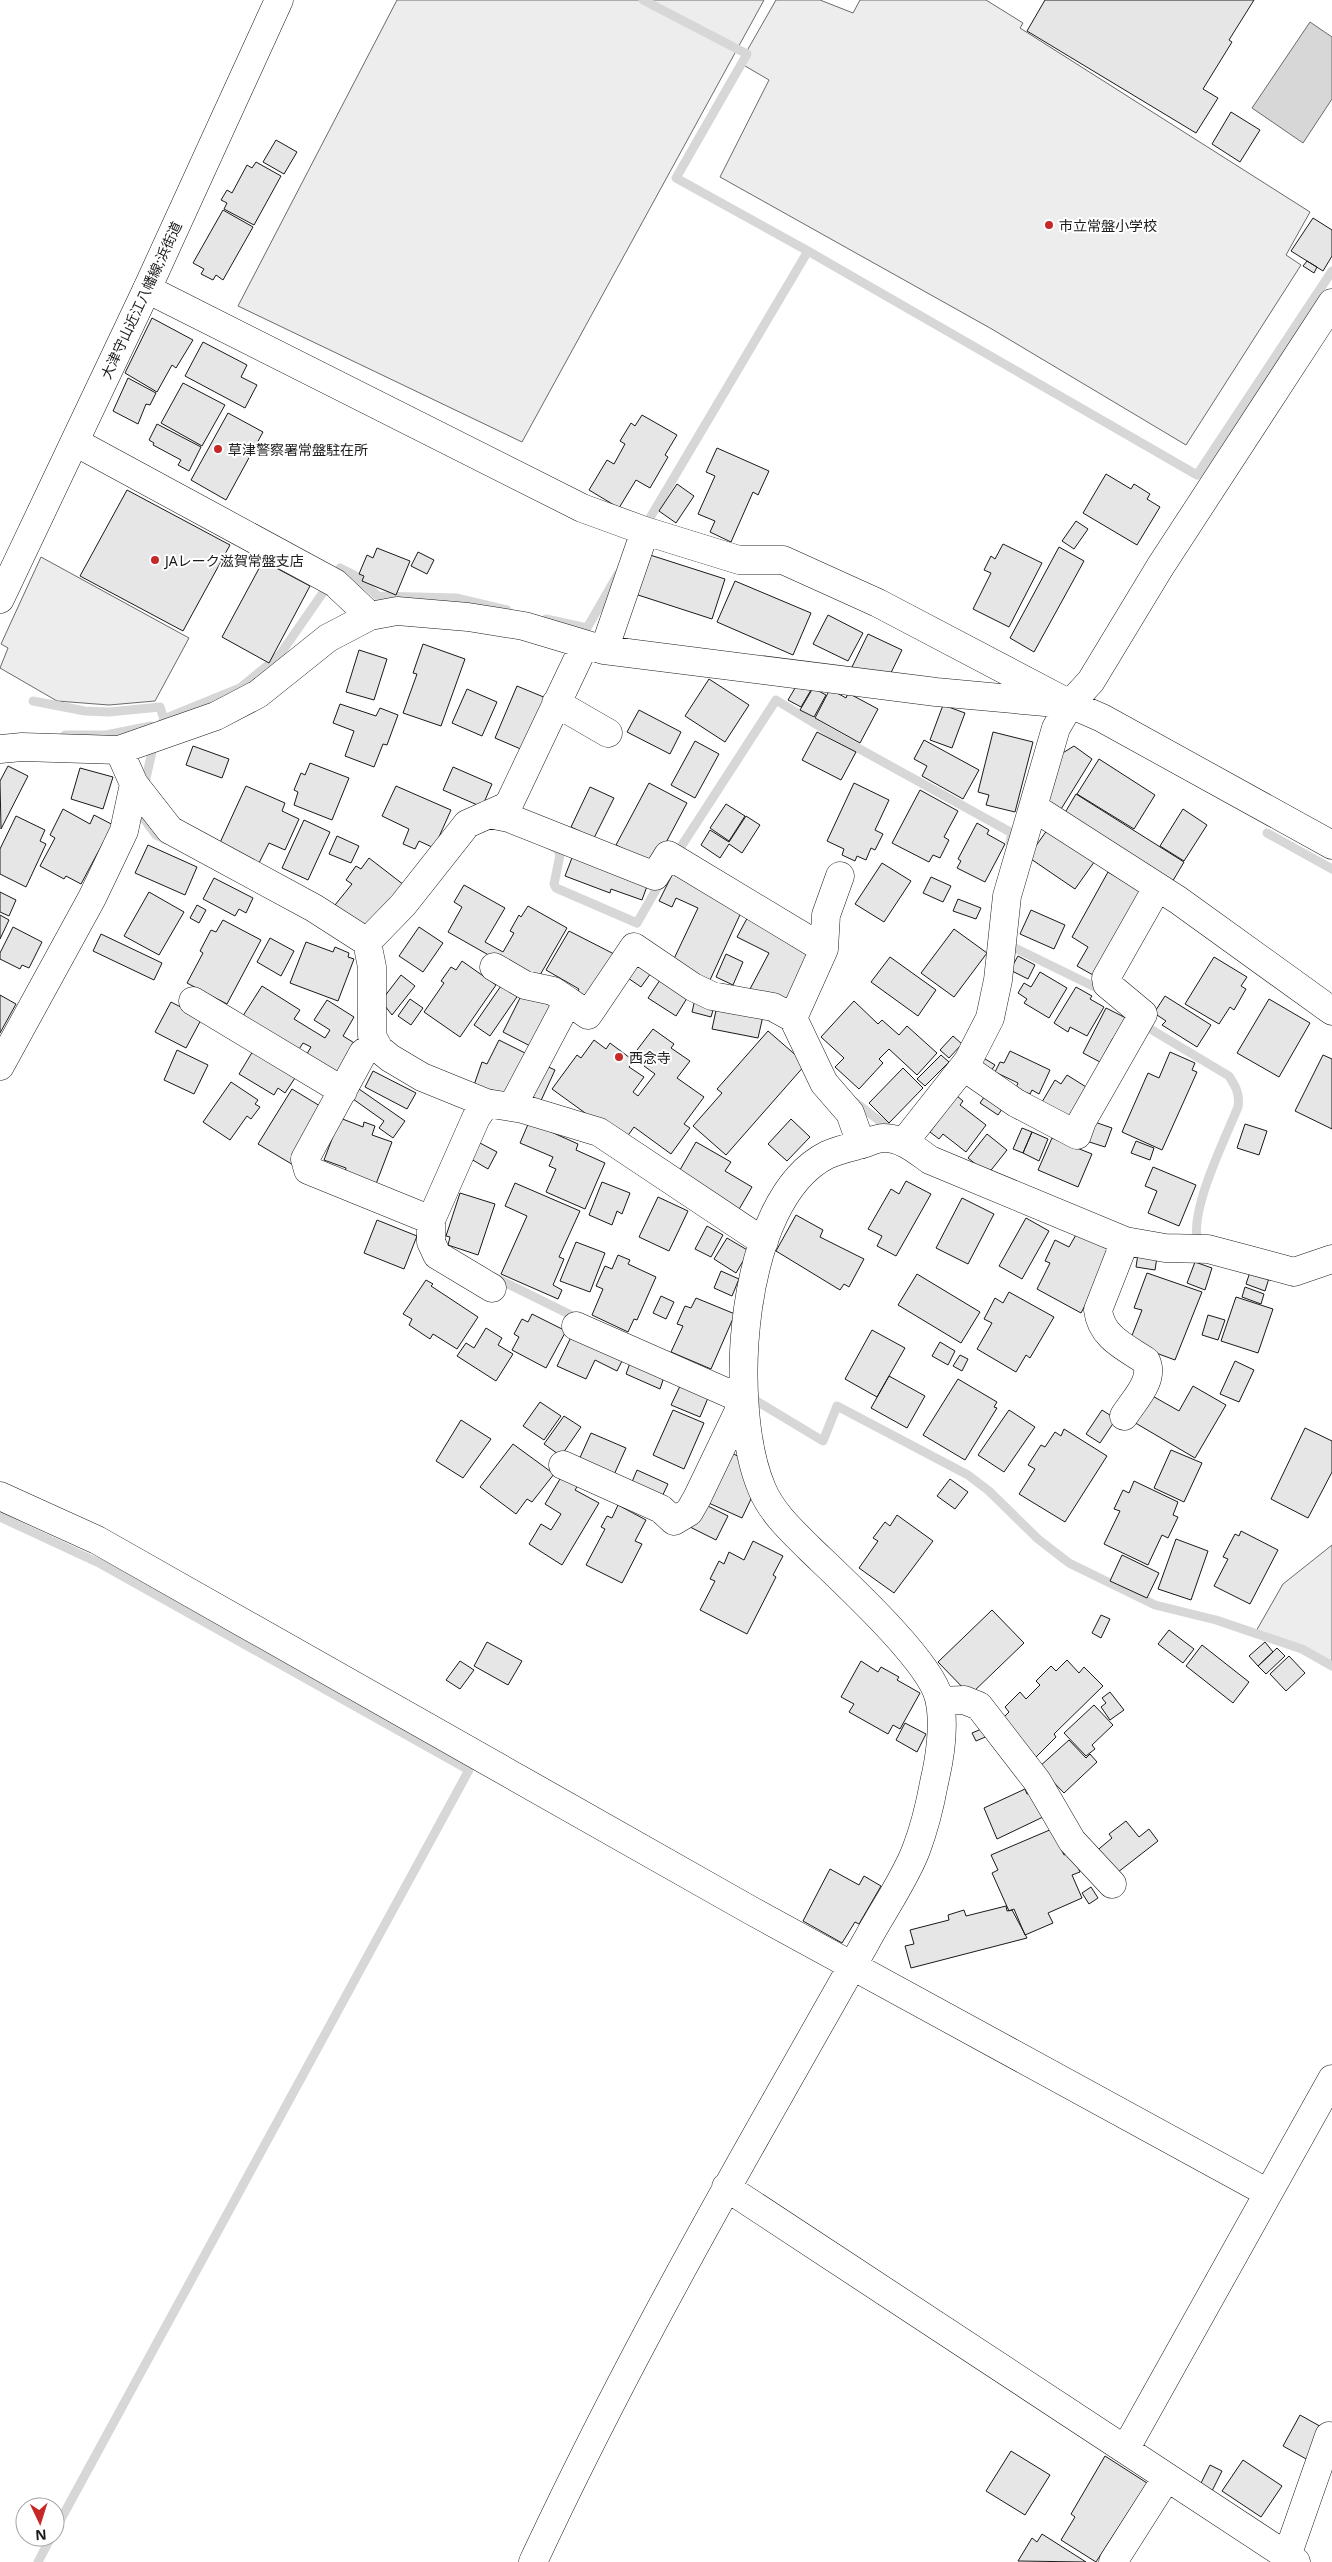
<svg xmlns="http://www.w3.org/2000/svg" width="1332" height="2562" font-family="'Noto Sans','Noto Sans JP',sans-serif">
<style>
.built{fill:#ededed;stroke:#6a6a6a}
.water{fill:#d7d7d7;stroke:#6a6a6a}
.lines{fill:none;stroke-linecap:round;stroke-linejoin:round}
.stream{stroke:#d7d7d7;stroke-width:9}
.building{fill:#e6e6e6;stroke:#1a1a1a}
.minor-casing{stroke:#1a1a1a;stroke-width:29}
.major-casing{stroke:#1a1a1a;stroke-width:29}
.minor{stroke:#fff;stroke-width:28}
.major{stroke:#fff;stroke-width:28}
.poi-dot{fill:#c62828;stroke:#fff;stroke-width:2}
.labels{text-anchor:middle;dominant-baseline:central;stroke-width:4;stroke-linejoin:round;paint-order:stroke}
.poi-label{font-size:14px;fill:#1a1a1a;stroke:#fff;text-anchor:start}
.street-label{font-size:14px;fill:#1a1a1a;stroke:#fff}
</style>
<rect width="100%" height="100%" fill="#fff"/>
<path class="built" d="M397,0H764L522,442L238,306Z
M776,0H820L853,13L860,0H986L1023,23L1020,28L1310,212L1286,255L1301,265L1186,445L990,328L720,177L769,80L740,63Z
M41,557L189,638L155,701L109,705L57,701L0,668L8,648L1,644Z
M1332,1545V1664L1303,1648L1255,1633L1283,1584Z"/>
<path class="water" d="M1310,22L1332,37V99L1303,143L1252,108Z"/>
<g class="lines">
<path class="stream" d="M643,0L747,54L676,178L808,251L1197,475L1332,271
M644,528L808,251
M546,619L587,628L618,574
M33,701L85,711L109,712L160,707L164,719L158,731
M164,719L240,688L279,656L340,568L354,575L378,596L456,598L507,610
M65,735H106L151,726
M144,787L154,743
M145,820L156,835L166,840
M1267,833L1332,869
M551,846L557,849L560,855L554,884L556,888L637,923L661,881
M675,856L776,700L827,731L1012,833L1010,842
M1005,943L1103,991
M1142,1024L1229,1076C1236,1087 1240,1094 1238,1107C1225,1139 1192,1205 1197,1238
M855,1102L890,1129
M494,1277L579,1319
M750,1397L823,1441L837,1406L968,1475L989,1491L1038,1539L1069,1563L1155,1605L1216,1620L1302,1649L1332,1666
M0,1517L101,1564L469,1770L55,2530
M38,2562L51,2537"/>
</g>
<path class="building" d="M1045,0H1254L1229,40L1232,42L1203,89L1218,98L1196,133L1027,31Z
M1231,112L1260,130L1240,162L1212,144Z
M276,140L297,152L284,174L263,162Z
M256,162L281,176L254,225L224,209L227,203L221,200L227,190L232,193L247,165L252,168Z
M223,210L253,227L223,280L216,275L213,280L201,274L204,269L193,263Z
M1313,218L1332,230V256L1323,271L1291,251Z
M1307,261L1317,267L1314,273L1303,266Z
M152,318L193,340L176,368L172,365L157,392L125,373Z
M203,342L247,365L241,377L257,385L245,408L185,376Z
M128,378L156,393L150,405L146,404L138,424L113,411Z
M183,383L225,405L202,446L161,423Z
M228,413L263,432L226,500L191,480Z
M642,415L677,435L665,455L668,457L650,488L636,480L619,508L589,490L607,460L614,464L625,444L620,441L631,423L635,426Z
M157,424L201,447L189,471L178,465L181,460L153,445L154,443L149,440Z
M717,448L769,471L758,495L753,492L731,542L710,532L715,521L698,514L715,476L706,472Z
M1106,474L1131,489L1134,484L1150,494L1147,499L1160,507L1137,545L1083,513Z
M677,484L694,496L676,523L659,511Z
M127,490L230,545L183,631L80,576Z
M1076,521L1088,529L1074,549L1062,541Z
M1003,544L1042,563L1009,627L973,609L991,573L984,570L991,556L995,559Z
M1059,547L1084,561L1034,652L1010,638Z
M377,548L410,561L396,595L362,581L364,576L359,574L367,555L373,558Z
M418,552L434,560L427,574L411,566Z
M647,554L725,579L712,619L635,594Z
M263,561L310,586L269,663L222,637Z
M735,581L811,613L793,655L717,622Z
M828,615L863,633L848,661L813,644Z
M868,634L902,650L888,679L873,678L852,667Z
M423,644L465,659L441,726L403,713L417,674L413,673Z
M359,650L387,659L374,700L346,692Z
M709,679L749,705L725,742L685,716Z
M798,683L811,690L801,707L788,700Z
M517,686L546,698L523,750L495,738Z
M813,688L826,695L814,717L800,710Z
M467,689L497,702L482,736L452,723Z
M830,689L846,698L848,693L878,709L860,743L815,718Z
M340,704L376,716L380,708L398,715L387,745L383,744L374,767L345,756L354,731L333,723Z
M943,705L965,713L952,748L930,740Z
M639,710L681,732L670,754L627,732Z
M817,732L856,752L841,780L802,760Z
M993,732L1033,742L1015,812L986,805L989,795L978,792Z
M924,740L979,770L963,799L922,776L927,766L914,759Z
M695,741L719,754L695,798L671,785Z
M193,746L229,759L222,778L186,765Z
M1074,746L1092,759L1058,814L1047,806L1061,754Z
M1099,759L1155,795L1134,829L1077,794Z
M310,763L349,778L332,820L294,805L298,792L294,790L301,773L305,775Z
M8,766L28,776L1,829L0,781Z
M453,767L492,784L482,807L443,790Z
M80,768L113,777L103,809L71,799Z
M649,783L687,803L654,865L616,845Z
M854,783L889,800L875,830L883,834L875,850L871,848L866,860L857,856L855,861L842,855L844,849L827,841Z
M246,786L285,803L282,811L299,819L285,850L269,843L258,865L218,847Z
M396,786L451,810L434,848L419,841L415,849L403,844L409,829L382,816Z
M590,787L614,798L594,838L571,827Z
M920,790L958,811L944,837L949,840L940,858L933,855L929,862L892,843Z
M1076,794L1184,862L1171,884L1063,816Z
M726,804L745,816L729,841L710,828Z
M63,809L90,824L94,815L119,828L104,841L81,884L66,876L64,879L40,866L55,838L50,835Z
M1183,809L1207,825L1184,861L1160,846Z
M16,816L45,830L40,841L46,844L26,887L0,874V849Z
M746,816L760,825L742,853L729,844L720,858L701,845L710,830L729,842Z
M304,820L330,832L308,880L282,868Z
M977,823L989,830L987,834L1005,844L985,882L957,868L961,861L958,859Z
M1050,826L1097,858L1075,889L1028,857Z
M337,836L359,846L351,863L329,854Z
M148,845L197,867L185,895L135,873Z
M575,850L650,878L642,900L611,889L610,893L565,876Z
M369,858L404,885L369,931L335,905L352,884L346,880L356,866L361,869Z
M882,863L911,881L884,922L855,904Z
M1108,872L1148,895L1100,979L1077,966L1088,947L1072,937Z
M673,873L744,906L710,980L672,963L698,908L676,898L672,907L659,901Z
M931,877L951,886L943,902L923,893Z
M214,878L253,898L246,913L239,909L235,916L203,899Z
M464,885L505,908L485,942L503,952L514,933L510,931L519,915L521,917L528,906L567,928L536,982L448,932L462,907L454,902Z
M0,892L16,900L9,916L0,912Z
M149,892L184,912L159,955L124,936Z
M958,899L981,908L976,919L953,911Z
M197,905L206,910L199,923L190,918Z
M1031,910L1065,925L1054,949L1020,934Z
M751,911L816,948L785,1007L750,989L769,953L737,937Z
M0,915L9,920L0,939Z
M223,920L261,940L227,1004L187,983L203,953L200,951L211,930L216,932Z
M13,927L42,942L29,968L22,965L20,969L0,959V953Z
M419,927L443,943L423,972L399,956Z
M954,929L987,953L954,997L921,973Z
M569,931L616,955L587,1010L572,1002L579,989L546,970Z
M101,934L162,963L154,980L93,951Z
M270,938L294,951L281,976L257,962Z
M306,942L333,952L335,947L349,953L348,957L354,959L338,1001L290,983Z
M726,954L743,962L733,985L716,977Z
M1018,956L1035,965L1028,979L1010,970Z
M890,957L936,990L918,1016L871,982Z
M1214,957L1247,977L1241,986L1246,989L1234,1010L1230,1007L1219,1024L1185,1004Z
M636,959L653,970L641,987L625,976Z
M462,961L496,985L460,1037L424,1012L444,983L441,981L451,967L456,970Z
M1040,972L1067,988L1049,1018L1024,1003L1027,999L1018,993L1024,983L1031,987Z
M401,975L415,986L392,1015L381,1001Z
M662,977L689,995L676,1016L648,998Z
M505,980L521,991L490,1036L474,1025Z
M262,986L300,1010L294,1019L325,1038L330,1030L314,1020L327,1000L354,1017L343,1036L356,1044L335,1076L305,1057L311,1047L303,1043L296,1054L241,1019Z
M1076,987L1092,996L1090,999L1104,1007L1087,1036L1070,1027L1068,1032L1054,1023Z
M523,992L557,1009L536,1049L503,1032Z
M0,995L16,1004L0,1033Z
M696,995L716,1000L711,1017L692,1012Z
M1165,996L1211,1025L1197,1047L1162,1025L1166,1021L1154,1013Z
M410,999L423,1008L411,1025L398,1016Z
M1269,999L1310,1023L1279,1077L1237,1053Z
M854,1001L878,1024L882,1020L899,1035L907,1026L937,1053L917,1075L889,1049L879,1059L883,1063L859,1089L835,1067L844,1058L821,1037Z
M171,1002L202,1018L186,1048L155,1032Z
M717,1006L763,1016L758,1038L712,1029Z
M1106,1008L1128,1019L1117,1040L1113,1038L1100,1062L1083,1053Z
M653,1029L674,1044L671,1048L690,1061L677,1078L704,1097L684,1124L690,1128L671,1154L634,1127L624,1141L552,1089L577,1055L581,1058L594,1040L606,1049L610,1043L634,1061L629,1067L644,1077L633,1092L638,1096L655,1074L644,1066L649,1059L637,1050Z
M768,1031L806,1064L726,1155L693,1126L722,1093L717,1089Z
M953,1036L962,1044L949,1058L940,1050Z
M499,1040L531,1056L510,1101L473,1088L482,1062L487,1064Z
M256,1046L299,1072L285,1093L278,1088L274,1095L239,1074Z
M177,1050L208,1065L194,1094L164,1080Z
M1010,1051L1050,1070L1039,1094L1032,1090L1030,1094L1016,1088L1018,1083L995,1072L1000,1062L1004,1063Z
M1170,1052L1195,1063L1192,1070L1197,1072L1162,1150L1122,1132L1148,1073L1159,1078Z
M941,1055L949,1062L925,1086L917,1079Z
M1323,1055L1332,1059V1129L1295,1111Z
M982,1057L995,1065L991,1071L977,1063Z
M542,1064L555,1070L539,1105L525,1098Z
M903,1068L923,1088L889,1123L869,1103Z
M373,1071L416,1093L407,1109L365,1087Z
M1067,1075L1091,1090L1072,1121L1042,1102L1055,1080L1061,1084Z
M231,1082L258,1100L255,1104L260,1107L251,1119L247,1116L230,1140L203,1122Z
M292,1089L325,1109L295,1166L258,1144Z
M359,1089L405,1121L393,1138L379,1128L384,1121L353,1099Z
M989,1090L1007,1102L998,1115L980,1103Z
M957,1096L963,1101L960,1105L986,1125L966,1152L943,1134L939,1139L930,1132Z
M340,1118L363,1127L364,1122L375,1126L372,1135L392,1142L376,1184L345,1172L346,1168L324,1160Z
M791,1119L810,1137L787,1161L768,1144Z
M1086,1119L1112,1128L1105,1147L1080,1139Z
M529,1122L578,1144L576,1150L605,1163L585,1209L546,1192L556,1169L549,1166L553,1157L520,1143Z
M1245,1124L1267,1131L1259,1155L1237,1148Z
M1022,1128L1032,1132L1023,1153L1013,1149Z
M1032,1132L1048,1139L1039,1161L1023,1153Z
M987,1134L1007,1150L988,1174L968,1158Z
M1052,1138L1092,1154L1078,1187L1038,1170Z
M1136,1141L1154,1148L1150,1160L1131,1153Z
M696,1142L731,1162L725,1171L752,1187L738,1211L677,1175Z
M480,1143L497,1152L488,1169L471,1159Z
M1153,1167L1196,1185L1179,1226L1148,1213L1157,1191L1145,1186Z
M906,1181L931,1194L896,1256L877,1246L882,1236L868,1229L891,1189L899,1194Z
M602,1182L630,1193L622,1214L617,1211L612,1225L589,1215Z
M515,1183L580,1211L559,1257L564,1259L553,1285L562,1290L558,1299L501,1274L527,1216L505,1206Z
M460,1193L495,1204L478,1255L448,1245L450,1237L446,1236Z
M658,1197L688,1211L669,1251L639,1237Z
M962,1198L994,1214L968,1264L936,1248Z
M796,1215L823,1230L820,1237L864,1259L849,1287L844,1284L840,1290L776,1251Z
M1026,1218L1049,1231L1022,1279L999,1266Z
M377,1220L417,1236L404,1269L364,1253Z
M707,1226L723,1235L711,1257L695,1249Z
M1077,1233L1113,1252L1081,1313L1037,1289L1050,1263L1045,1261L1055,1240L1069,1247Z
M727,1238L749,1251L736,1273L714,1259Z
M576,1242L605,1253L590,1292L560,1281Z
M1138,1254L1157,1257L1155,1270L1136,1267Z
M618,1255L630,1260L628,1264L656,1277L637,1320L634,1319L628,1332L592,1315L603,1289L596,1286L605,1266L612,1269Z
M1195,1262L1212,1268L1205,1290L1187,1283Z
M721,1271L739,1279L732,1296L714,1288Z
M1250,1272L1269,1278L1265,1291L1246,1284Z
M1147,1273L1202,1292L1175,1360L1129,1343L1142,1310L1134,1308Z
M917,1274L980,1312L961,1343L898,1305Z
M426,1280L433,1284L431,1286L478,1317L457,1349L433,1334L430,1339L409,1325L412,1319L403,1314Z
M1245,1287L1264,1294L1261,1304L1242,1297Z
M1009,1292L1054,1317L1030,1358L1026,1355L1016,1372L977,1349L992,1323L984,1319L995,1298L1003,1303Z
M661,1296L674,1302L666,1319L653,1313Z
M1236,1297L1273,1309L1258,1353L1221,1341Z
M696,1298L735,1314L711,1369L671,1352L683,1326L677,1324L685,1306L691,1308Z
M532,1314L566,1331L546,1368L512,1350L519,1337L514,1334L522,1319L528,1322Z
M1208,1315L1225,1320L1218,1340L1202,1335Z
M486,1328L502,1338L498,1345L513,1354L496,1381L457,1356L466,1343L474,1348Z
M872,1330L905,1348L877,1397L845,1379Z
M573,1333L624,1357L617,1371L595,1360L586,1379L557,1366Z
M940,1342L955,1351L948,1365L932,1356Z
M960,1355L968,1359L962,1371L953,1366Z
M1235,1361L1254,1370L1239,1402L1220,1394Z
M630,1363L664,1377L660,1389L626,1374Z
M889,1376L925,1396L907,1428L871,1408Z
M958,1379L997,1402L994,1407L997,1408L965,1460L923,1435Z
M680,1386L708,1398L700,1417L671,1405Z
M1193,1386L1226,1405L1195,1458L1132,1421L1149,1394L1179,1411Z
M540,1402L561,1416L544,1440L523,1426Z
M673,1410L704,1423L684,1469L653,1455Z
M1009,1410L1035,1427L1004,1472L978,1455Z
M1102,1410L1116,1419L1100,1443L1086,1434Z
M564,1416L581,1427L561,1456L544,1444Z
M461,1420L491,1439L463,1478L436,1461Z
M1305,1428L1332,1441V1472L1308,1518L1271,1499Z
M1064,1429L1107,1456L1065,1522L1019,1494L1035,1469L1028,1465L1041,1445L1045,1447L1055,1432L1061,1436Z
M591,1433L626,1448L613,1477L578,1462Z
M513,1444L554,1474L532,1502L527,1499L516,1514L480,1487Z
M727,1450L739,1457L751,1499L742,1518L702,1500Z
M1171,1450L1202,1463L1184,1502L1154,1488Z
M637,1470L668,1484L659,1503L629,1489Z
M563,1474L579,1484L575,1490L599,1503L562,1565L529,1544L541,1524L551,1530L561,1514L545,1504Z
M950,1479L968,1492L955,1509L937,1496Z
M1134,1481L1178,1502L1173,1515L1178,1517L1168,1538L1162,1535L1148,1565L1104,1544L1120,1511L1114,1509L1123,1490L1129,1493Z
M700,1502L728,1516L716,1540L688,1526Z
M618,1505L646,1520L635,1541L642,1544L622,1583L586,1565L605,1529L601,1527L607,1516L612,1518Z
M897,1515L933,1541L894,1593L859,1568L878,1541L873,1538L885,1522L890,1526Z
M1241,1531L1278,1550L1250,1604L1214,1586L1228,1559L1223,1557L1235,1534L1239,1536Z
M1176,1539L1208,1551L1191,1600L1158,1589Z
M753,1541L783,1556L773,1575L776,1577L747,1634L700,1610L715,1581L710,1579L719,1561L724,1564L729,1552L744,1560Z
M1122,1555L1159,1573L1147,1598L1110,1581Z
M992,1610L1024,1643L970,1695L938,1662Z
M1101,1615L1110,1619L1101,1638L1092,1633Z
M1169,1630L1194,1649L1183,1663L1158,1644Z
M487,1642L522,1661L508,1685L474,1666Z
M1265,1642L1273,1652L1258,1666L1249,1656Z
M1202,1645L1249,1682L1233,1703L1186,1666Z
M1277,1648L1285,1656L1266,1674L1258,1666Z
M1289,1656L1305,1673L1286,1691L1270,1674Z
M1067,1660L1079,1673L1084,1667L1103,1686L1054,1734L1056,1737L1036,1757L1000,1721L1009,1712L1005,1707L1020,1692L1026,1699L1040,1685L1036,1681L1051,1666L1056,1671Z
M460,1661L474,1670L460,1689L446,1680Z
M861,1661L878,1672L881,1667L899,1677L897,1680L920,1693L900,1729L893,1725L888,1734L849,1712L854,1704L841,1697Z
M1110,1692L1124,1710L1110,1720L1101,1707L1106,1703L1102,1698Z
M1094,1705L1113,1725L1092,1745L1095,1749L1086,1756L1064,1733Z
M905,1723L926,1734L917,1752L896,1740Z
M986,1727L990,1735L976,1741L972,1733Z
M1069,1740L1086,1758L1090,1754L1097,1762L1064,1793L1039,1767Z
M1025,1789L1027,1794L1031,1793L1043,1817L997,1839L984,1808Z
M1126,1821L1139,1837L1149,1829L1158,1841L1113,1876L1094,1853L1112,1838L1109,1834Z
M1052,1829L1064,1855L1071,1852L1080,1872L1072,1875L1082,1898L1048,1913L1053,1923L1025,1935L1014,1909L1009,1911L992,1873L998,1870L991,1855Z
M830,1869L859,1885L864,1876L881,1886L859,1924L855,1922L842,1943L803,1921Z
M1091,1887L1098,1898L1089,1904L1082,1893Z
M1006,1906L1007,1911L1012,1910L1027,1938L911,1968L905,1946L914,1944L910,1930L949,1920L948,1915L964,1910L966,1916Z
M1300,2415L1325,2429L1308,2460L1283,2446Z
M1011,2451L1050,2475L1025,2515L986,2491Z
M1105,2456L1147,2483L1096,2562L1061,2540L1075,2517L1071,2514Z
M1243,2460L1282,2486L1261,2517L1222,2491Z
M1210,2465L1222,2471L1212,2491L1200,2485Z
M1042,2534L1086,2562L1018,2561L1032,2538L1037,2542Z"/>
<g class="lines">
<g class="minor-casing">
<path id="minor" d="M147,289L582,508L645,531L739,560H783L878,603L1070,704L1102,718L1332,845
M75,442L335,583L370,616
M604,650L645,531
M556,703L608,733
M0,749L22,747L119,750L216,716L258,694L328,638L370,616L397,611L468,617L524,626L604,650L936,692L1056,703
M119,750L134,784L170,830L314,908L367,942L372,967V1036L379,1049L390,1058L422,1077L486,1103L523,1109L599,1132L764,1242
M1033,807L1178,900L1332,1011
M489,814L509,818L655,876L668,855L824,949L793,1018L824,1083L850,1113L861,1144
M367,942L403,905L467,824L505,807L510,802L584,646
M824,949L826,915L840,876
M494,967L525,985L553,991L568,1001
M193,1001L343,1091
M376,1043L363,1053L305,1159L308,1170L431,1220L476,1118L486,1103
M0,1066L92,898L124,831L134,784
M964,1067L1016,1103L1077,1135L1082,1121L1143,1014L1107,984L1106,978L1157,888
M512,1107L568,1001L588,1015L634,947L693,987L712,996L773,1007L793,1018
M904,1142L968,1061L990,1018L998,980L1007,896L1056,728L1070,704L1091,681L1160,567L1332,303
M431,1220V1242L437,1255L492,1288
M1124,1416C1134,1400 1155,1380 1146,1361C1125,1347 1101,1337 1098,1310L1125,1241
M563,1465L661,1509L674,1521L689,1512L697,1498L744,1400L576,1326
M0,1496L97,1540L752,1911L1268,2193
M940,1701L964,1700L979,1706L1037,1781L1072,1841L1112,1884
M726,2187L1296,2562
M1126,2448L1332,2079
M1287,2556L1329,2436
M533,2562C608,2401 694,2245 782,2090C810,2040 839,1990 867,1940C882,1912 905,1879 916,1850C924,1829 930,1805 934,1783C940,1758 945,1723 939,1698C930,1660 841,1579 810,1549C792,1531 772,1513 762,1489C727,1408 738,1200 827,1155C838,1150 847,1148 859,1145C867,1143 876,1138 884,1138C902,1138 916,1150 930,1160L1125,1241L1165,1248L1208,1249L1294,1272L1332,1259
M1113,2562L1167,2477"/>
</g>
<g class="major-casing">
<path id="major" d="M0,599L147,289L279,0"/>
</g>
<use href="#minor" class="minor"/>
<use href="#major" class="major"/>
</g>
<g class="poi-dot">
<circle cx="1049" cy="225" r="5"/>
<circle cx="218" cy="449" r="5"/>
<circle cx="155" cy="560" r="5"/>
<circle cx="619" cy="1057" r="5"/>
</g>
<g class="labels">
<g class="poi-label">
<text x="1059" y="225">市立常盤小学校</text>
<text x="228" y="449">草津警察署常盤駐在所</text>
<text x="165" y="560">JAレーク滋賀常盤支店</text>
<text x="629" y="1057">西念寺</text>
</g>
<g class="street-label">
<text transform="translate(141 300) rotate(-65)">大津守山近江八幡線;浜街道</text>
</g>
</g>
<g transform="translate(40 2522) rotate(176)"><circle r="24" fill="#ffffff" stroke="#a3a3a3"/>
<path d="M0-4L9 19L0 12L-9 19Z" fill="#c62828"/>
<text y="-8" font-size="14" font-weight="bold" text-anchor="middle" fill="#1a1a1a">N</text>
</g>
</svg>
